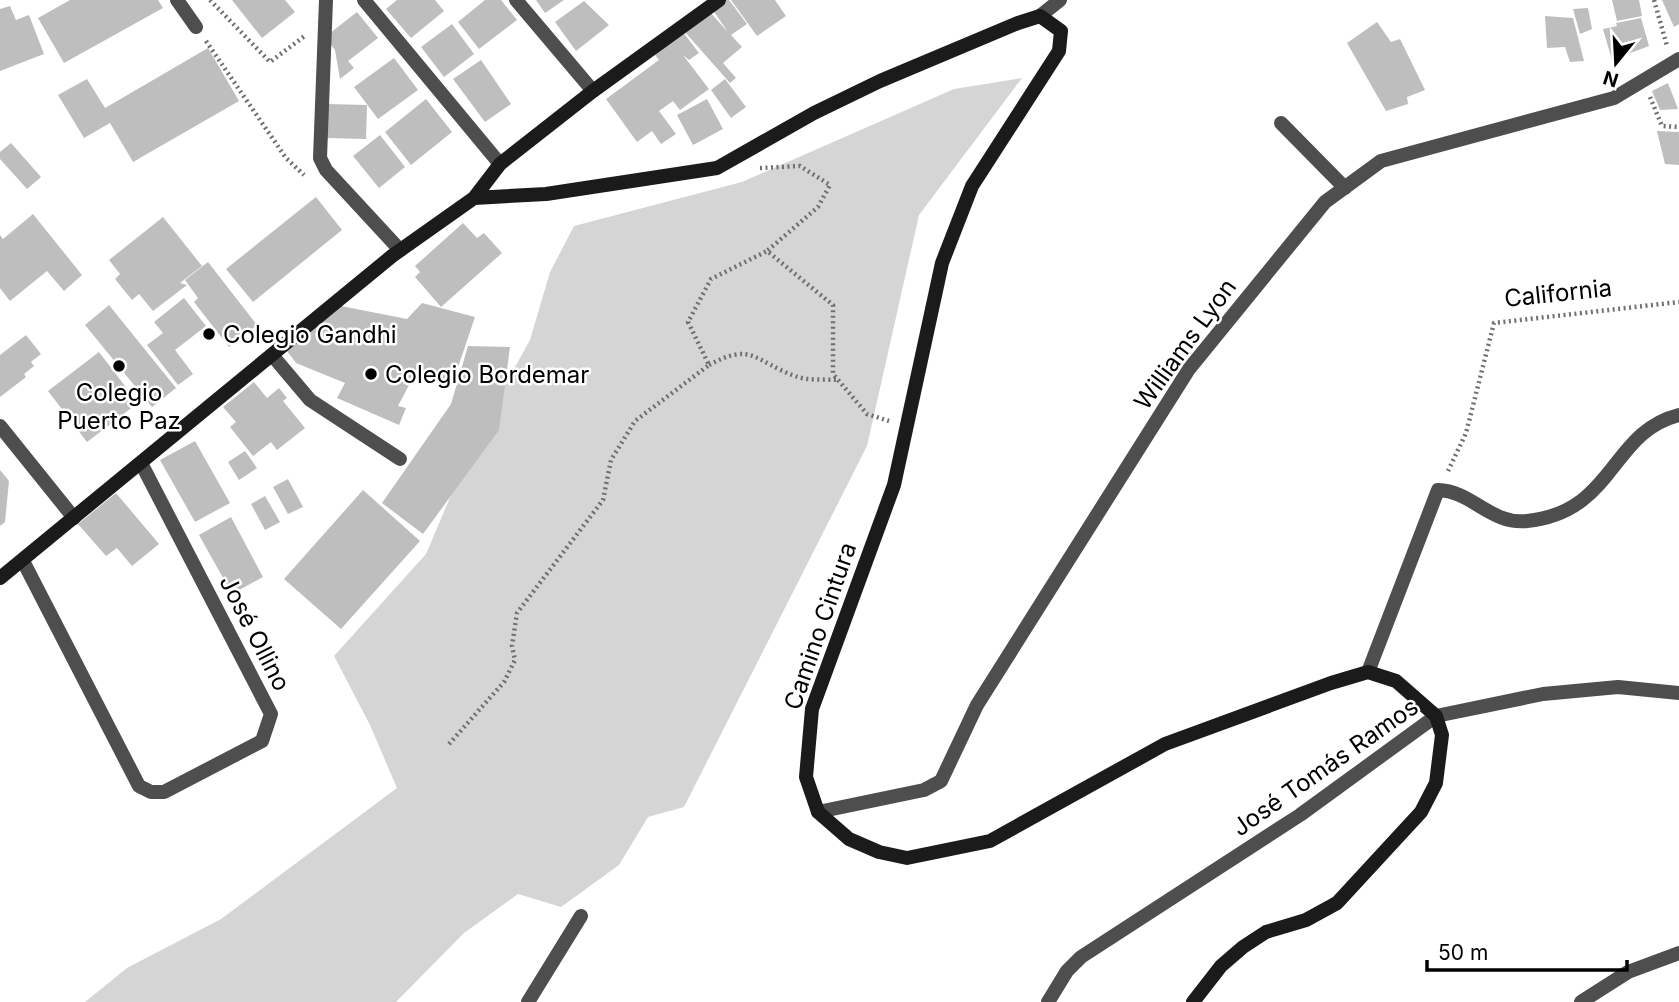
<svg xmlns="http://www.w3.org/2000/svg" width="1679" height="1002" font-family="Inter,sans-serif">
<style>
.green{fill:#d5d5d5}
.building{fill:#bebebe}
.lines{fill:none;stroke-linecap:round;stroke-linejoin:round}
.path{stroke:#707070;stroke-width:4.5;stroke-dasharray:2 3.5;stroke-linecap:butt}
.service{stroke:#4e4e4e;stroke-width:14}
.minor{stroke:#4e4e4e;stroke-width:14}
.tertiary{stroke:#4e4e4e;stroke-width:14}
.secondary{stroke:#1b1b1b;stroke-width:14}
.poi-dot{fill:#000;stroke:#fff;stroke-width:2.5}
.labels{text-anchor:middle;dominant-baseline:central;stroke-width:5;stroke-linejoin:round;paint-order:stroke}
.street-label{font-size:24px;fill:#000;stroke:#fff}
.poi-label{font-size:24px;fill:#000;stroke:#fff;text-anchor:start}
</style>
<rect width="100%" height="100%" fill="#fff"/>
<path class="green" d="M1022,78L919,215L867,446L684,807L648,817L619,865L561,907L518,894L464,933L396,1002H85L127,968L221,919L397,788L370,725L334,656L426,554L475,439L530,340L550,272L574,226L742,182L954,89Z"/>
<path class="building" d="M70,0H158L163,8L64,63L38,18Z
M232,0H285L295,12L262,38Z
M397,0H435L444,11L411,38L386,9Z
M485,0H501L517,20L479,49L458,22Z
M536,0H564L545,13Z
M724,0H729L747,24L731,35L742,47L723,63L736,78L730,83L684,31L708,10L728,32L712,9Z
M731,0H775L786,16L757,36Z
M1612,0H1639L1642,16L1617,21Z
M1662,0H1679V24L1674,27Z
M584,1L609,25L576,51L555,22Z
M10,6L16,20L29,15L44,54L0,71V9Z
M1588,8L1592,29L1580,34L1573,9Z
M357,12L378,38L348,61L354,68L340,79L335,50L325,37Z
M1545,16L1573,18L1584,61L1570,62L1565,47L1547,48Z
M1641,18L1649,46L1612,60L1603,29L1617,26L1616,23Z
M1377,22L1391,42L1400,39L1425,90L1407,97L1408,104L1386,111L1347,43Z
M452,24L474,54L444,77L421,47Z
M683,32L699,53L689,60L683,55L709,89L680,110L673,101L659,111L676,134L661,144L652,131L637,142L606,99L659,60L655,55Z
M208,48L239,101L133,162L110,123L84,138L58,95L87,79L105,108Z
M394,58L418,90L378,119L354,87Z
M481,60L511,104L485,122L453,79Z
M725,79L746,107L731,118L711,90Z
M1668,83L1678,109L1660,110L1652,91Z
M426,99L452,132L411,165L385,132Z
M707,99L723,129L693,145L677,115Z
M327,104L367,105L366,139L326,138Z
M1657,131L1679,132V165L1665,164Z
M380,135L405,167L379,188L353,156Z
M11,143L41,177L27,189L0,159V152Z
M316,197L342,230L253,302L226,269Z
M33,214L82,275L64,291L47,271L10,301L0,288V235L3,239Z
M163,217L202,266L180,283L187,285L153,311L139,294L132,300L115,279L120,274L109,260Z
M463,223L477,238L484,233L502,253L441,307L415,277L420,272L415,266Z
M208,262L257,325L229,347L194,302L198,298L185,280Z
M184,298L206,326L175,350L193,374L178,385L147,345L163,333L154,322Z
M422,303L475,317L452,385L417,370L398,406L406,408L399,425L337,398L345,383L296,363L287,351L341,306L407,319Z
M109,305L176,388L152,407L85,325Z
M26,335L41,354L31,362L34,366L24,374L26,377L0,397V355Z
M468,346L510,347L499,430L423,534L382,503L451,404Z
M99,352L138,403L87,442L48,391Z
M254,382L267,398L279,388L287,398L283,401L305,428L277,450L271,442L253,456L230,427L236,422L223,407Z
M195,441L230,503L195,522L160,460Z
M245,451L257,468L239,480L228,462Z
M0,470L9,481L5,522L0,526Z
M288,479L303,507L288,514L273,487Z
M363,490L420,541L341,629L284,579Z
M116,493L159,544L132,566L117,548L106,556L78,524Z
M265,496L280,522L265,530L251,504Z
M231,517L263,577L232,594L199,535Z"/>
<g class="lines">
<path class="path" d="M210,0L270,62L306,35
M1654,0L1667,46
M206,41L286,158L304,175
M1650,97L1662,126L1679,127
M760,168L800,166L830,185L818,207L767,251L833,305V374L867,414L889,421
M709,365C753,341 755,362 795,376C807,381 825,379 838,380
M1448,471L1466,433L1494,323L1679,302
M449,744L504,682L515,660L512,646L517,613L603,500L611,460L635,421L709,365L688,322L711,279L767,251"/>
<path class="service" d="M272,355L310,400L400,459"/>
<path class="minor" d="M177,0L196,27
M326,0L320,158L326,170L400,250
M364,0L500,164
M516,0L593,91
M1040,16L1060,0
M1281,123L1345,188
M23,561L139,786L151,792H164L262,741L271,714L141,463
M1368,672L1438,490C1472,491 1491,525 1527,521C1615,512 1610,432 1679,415
M1436,716L1543,694L1618,687L1679,693
M818,812L924,790L941,781L977,705L1189,369L1325,202L1381,161L1614,98L1679,59
M528,1002L581,916
M1581,1002L1628,972L1679,953"/>
<path class="tertiary" d="M0,426L74,518
M1048,1002L1067,971L1081,957L1300,815L1436,716"/>
<path class="secondary" d="M474,198L546,194L717,168L814,113L880,81L1018,23L1040,16L1061,31L1059,51L972,186L942,263L894,485L812,709L806,777L818,812L849,839L879,852L907,858L990,841L1165,744L1331,683L1368,672L1396,681L1436,716L1442,735L1436,783L1421,812L1337,903L1306,920L1266,932L1243,947L1221,966L1193,1002
M0,578L392,256L474,198L500,164L593,91L719,0"/>
</g>
<g class="poi-dot">
<circle cx="209" cy="334" r="7"/>
<circle cx="119" cy="366" r="7"/>
<circle cx="371" cy="374" r="7"/>
</g>
<g class="labels">
<g class="street-label">
<text transform="translate(1558 293) rotate(-6)">California</text>
<text transform="translate(1185 344) rotate(-54)">Williams Lyon</text>
<text transform="translate(820 626) rotate(-71)">Camino Cintura</text>
<text transform="translate(255 633) rotate(63)">José Ollino</text>
<text transform="translate(1325 767) rotate(-35)">José Tomás Ramos</text>
</g>
<g class="poi-label">
<text x="223" y="334">Colegio Gandhi</text>
<text x="385" y="374">Colegio Bordemar</text>
<text x="119" y="392" text-anchor="middle">Colegio<tspan x="119" dy="28">Puerto Paz</tspan></text>
</g>
</g>
<g transform="translate(1616 63) rotate(198)" stroke="#ffffff" stroke-width="5" paint-order="stroke">
<path d="M0-5L12 26L0 18L-12 26Z" fill="#000000"/>
<text y="-10" font-size="19" font-weight="bold" text-anchor="middle" fill="#000000">N</text>
</g>
<path d="M1427 960v10h200v-10" fill="none" stroke="#000000" stroke-width="3.5"/>
<text x="1438" y="960" font-size="21" fill="#000000" stroke="#ffffff" stroke-width="5" paint-order="stroke">50 m</text>
</svg>
